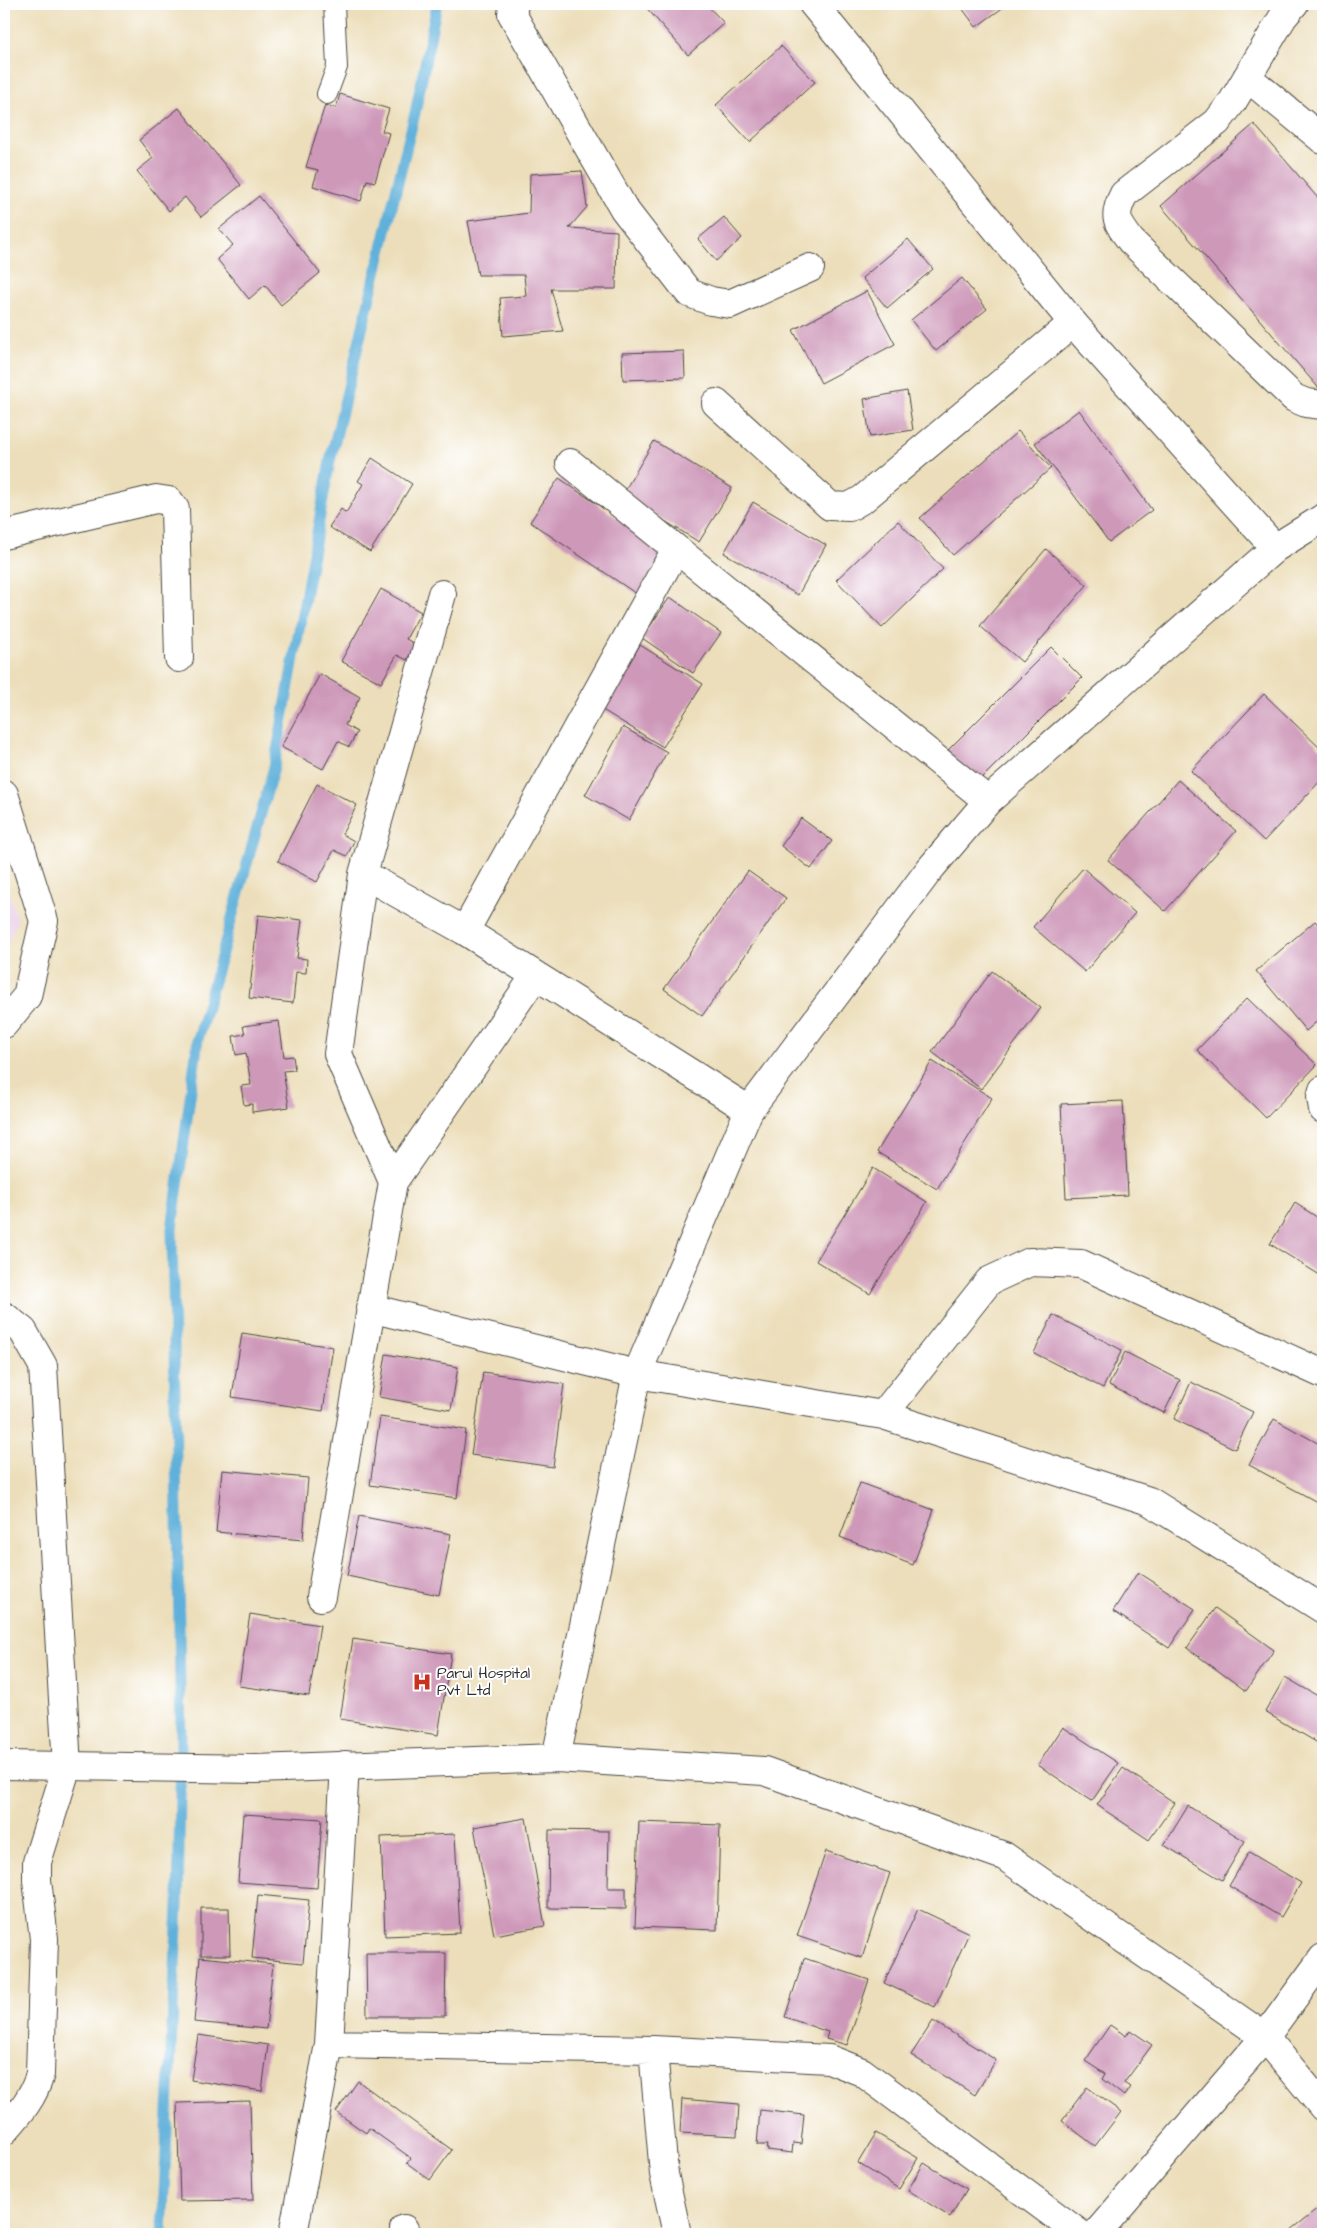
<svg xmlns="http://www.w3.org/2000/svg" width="1327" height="2238" font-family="'Architects Daughter',sans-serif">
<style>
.built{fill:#ecd1ea}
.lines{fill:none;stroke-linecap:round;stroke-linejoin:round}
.stream{stroke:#5fb0da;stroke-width:11}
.building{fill:#ce98b9}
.service-casing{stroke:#484640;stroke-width:22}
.minor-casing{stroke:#484640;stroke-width:30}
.tertiary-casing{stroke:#484640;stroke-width:30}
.service{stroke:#fff;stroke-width:20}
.minor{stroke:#fff;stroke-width:28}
.tertiary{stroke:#fff;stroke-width:28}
.labels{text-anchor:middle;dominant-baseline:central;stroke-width:4;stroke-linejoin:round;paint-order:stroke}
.poi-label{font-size:15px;fill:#2b2b2b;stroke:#fff;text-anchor:start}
</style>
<rect width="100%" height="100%" fill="#fff"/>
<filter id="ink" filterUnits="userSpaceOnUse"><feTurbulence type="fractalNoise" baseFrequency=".02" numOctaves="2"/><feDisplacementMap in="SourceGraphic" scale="10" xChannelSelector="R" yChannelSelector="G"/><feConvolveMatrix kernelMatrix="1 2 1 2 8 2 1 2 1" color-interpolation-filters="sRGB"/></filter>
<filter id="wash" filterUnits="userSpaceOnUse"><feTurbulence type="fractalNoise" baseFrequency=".0096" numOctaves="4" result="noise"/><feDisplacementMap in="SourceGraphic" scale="20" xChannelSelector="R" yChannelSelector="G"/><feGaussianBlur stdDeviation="1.12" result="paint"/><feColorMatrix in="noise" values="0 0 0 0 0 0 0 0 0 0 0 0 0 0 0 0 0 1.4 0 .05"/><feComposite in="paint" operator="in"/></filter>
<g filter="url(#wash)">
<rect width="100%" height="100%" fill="#ecdeba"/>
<path class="built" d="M4,880L18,920L4,950Z"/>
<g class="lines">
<path class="stream" d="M162,2234L178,1905L181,1741L172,1229L198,1039L274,767L330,461L415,113L437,4"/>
</g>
<g id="blocks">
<path class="building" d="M643,4H706L724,23L688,55Z
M959,4H1008L976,27Z
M781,46L815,82L750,142L716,105Z
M340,94L389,109L382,131L389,133L375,182L367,180L361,201L313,186L318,170L306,167L325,105L336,108Z
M179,108L241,185L201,217L185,197L169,211L137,171L153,158L139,140Z
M1254,124L1323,204V393L1161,206Z
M582,171L587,207L569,228L617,231L616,289H551L563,331L503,336L500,298L526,296L524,275H478L468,221L529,213L530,174Z
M259,196L320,273L281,305L265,285L249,299L217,259L233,245L219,229Z
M724,217L742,238L716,261L698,239Z
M908,239L933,269L887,308L862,278Z
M962,278L987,309L936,351L911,320Z
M867,291L895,344L821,383L793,330Z
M684,351L685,378L623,380L622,353Z
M907,391L913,430L870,437L864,399Z
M1079,410L1152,510L1109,542L1035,443Z
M1018,431L1051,468L953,555L920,518Z
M654,441L732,488L699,542L622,495Z
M372,458L412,484L370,552L329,527L341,509L346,513L363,484L358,481Z
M559,478L667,552L638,595L530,522Z
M753,502L826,545L798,595L724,553Z
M898,521L943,569L882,628L836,580Z
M1046,549L1087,585L1022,662L980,626Z
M381,589L421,612L406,639L415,644L407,660L397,655L381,683L341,661Z
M670,597L721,633L693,673L642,638Z
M640,645L703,684L663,747L601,709Z
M1051,647L1082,678L978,782L947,751Z
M320,674L360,697L345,725L357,732L349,747L338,741L323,769L281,747Z
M1264,694L1323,751V778L1264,841L1191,771Z
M623,727L667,752L629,820L585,795Z
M1178,780L1236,831L1165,911L1108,860Z
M317,784L357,805L342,834L354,841L347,856L334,850L317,882L278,861Z
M801,818L832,841L811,869L781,846Z
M1083,868L1135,913L1085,972L1033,927Z
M748,871L786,898L702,1016L664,989Z
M258,915L302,920L297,958L307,959L306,973L296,972L293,1003L249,998Z
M1315,921L1323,930V1016L1306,1031L1256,971Z
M992,971L1041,1008L981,1089L932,1052Z
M1247,998L1317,1065L1266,1118L1197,1050Z
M279,1021L284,1057L293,1056L295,1070L283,1071L289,1107L252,1112V1104L244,1105L241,1086L251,1085L246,1053L236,1055L233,1036L245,1034L243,1026Z
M932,1061L992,1098L937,1189L877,1152Z
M1123,1101L1128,1195L1066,1198L1061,1104Z
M873,1168L927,1202L870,1294L816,1261Z
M1295,1203L1323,1221V1277L1270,1244Z
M1053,1315L1122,1350L1103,1388L1034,1353Z
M242,1333L333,1347L323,1411L232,1397Z
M1125,1352L1180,1380L1164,1413L1109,1385Z
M386,1354L458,1367L451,1410L379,1397Z
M483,1372L564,1384L553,1467L471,1455Z
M1191,1382L1253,1412L1235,1449L1174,1419Z
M380,1417L466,1430L457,1498L370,1485Z
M1274,1419L1323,1446V1492L1317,1502L1249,1465Z
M222,1470L308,1478L303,1540L216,1532Z
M860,1483L934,1510L913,1565L840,1537Z
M359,1516L451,1534L439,1595L347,1576Z
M1138,1572L1195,1609L1169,1648L1113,1611Z
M1215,1608L1274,1650L1246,1691L1187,1648Z
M250,1614L320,1625L309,1696L239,1686Z
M353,1639L451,1654L438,1735L340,1719Z
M1285,1677L1323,1699V1746L1265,1712Z
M1063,1727L1118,1763L1092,1801L1038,1765Z
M1123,1768L1175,1803L1149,1840L1097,1805Z
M1188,1806L1245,1841L1222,1880L1164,1845Z
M243,1814L322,1819L317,1888L238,1882Z
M526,1818L545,1926L494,1935L474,1827Z
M639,1822L720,1825L717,1930L635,1927Z
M549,1830L609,1831L608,1888H626V1909L548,1908Z
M455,1834L460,1933L385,1936L381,1837Z
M826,1851L890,1873L862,1958L797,1936Z
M1249,1852L1301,1883L1281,1917L1229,1886Z
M258,1895L309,1900L303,1963L252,1958Z
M201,1908H229L230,1955H201Z
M918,1909L969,1933L935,2007L884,1983Z
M366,1953H446L445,2016H367Z
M200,1957L273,1964L266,2029L194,2022Z
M804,1958L869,1980L847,2045L826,2039L828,2032L785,2017Z
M933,2021L996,2060L975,2095L911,2055Z
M1110,2025L1126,2036L1130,2030L1152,2045L1124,2083L1130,2087L1124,2096L1102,2079L1105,2074L1085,2061Z
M198,2035L268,2045L262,2091L191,2080Z
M358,2081L452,2150L430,2180L407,2163L411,2158L369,2128L366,2133L336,2112Z
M1087,2087L1121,2112L1095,2146L1062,2121Z
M682,2099L739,2104L737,2136L680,2133Z
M250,2101L253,2200L180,2201L177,2103Z
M760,2110L804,2115L801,2144L793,2143L792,2153L767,2150L768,2145H757Z
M876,2133L918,2158L899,2189L858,2163Z
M924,2163L967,2189L950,2217L908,2190Z
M1323,2205V2234H1286Z"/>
</g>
</g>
<g filter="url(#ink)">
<use href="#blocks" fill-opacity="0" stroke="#484640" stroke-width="1"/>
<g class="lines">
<g class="service-casing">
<path id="service" d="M327,94L337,67L334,4"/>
</g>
<g class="minor-casing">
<path id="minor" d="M514,4L512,14L624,209L689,293L711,301L730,304L810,268
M1294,4L1283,17L1233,101L1217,122L1124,194C1112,217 1117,222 1131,241L1294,398L1306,403L1323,405
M1247,77L1323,140
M716,403L830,506L849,507L863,499L1073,323
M570,463L988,801
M4,535L156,499L169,501L175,509L179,658
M4,794L44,921L27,996L4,1024
M363,874L465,931L749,1110
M465,931L676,549
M1323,1090L1321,1097L1323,1109
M393,1182L338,1054L363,874L442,594
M370,1308L637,1374L883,1415L1149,1501L1323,1609
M4,1316L23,1331L43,1366L67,1766L37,1862V1880L44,1939L40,2074C34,2097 20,2113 4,2131
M883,1415L989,1281L1030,1262L1081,1264L1323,1374
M321,1597L393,1182L535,976
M329,2044L653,2050L829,2059L862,2072L1080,2234
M653,2050L664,2174L677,2234
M404,2229L406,2234
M293,2234L329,2044L345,1765
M1096,2234L1265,2037L1323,1958"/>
</g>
<g class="tertiary-casing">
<path id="tertiary" d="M813,4L1073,323L1275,548
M556,1758L637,1374L749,1110L930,869L988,801L1275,548L1323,518
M4,1765L256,1769L556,1758L764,1771L1004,1856L1265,2037L1323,2107"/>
</g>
<use href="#service" class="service"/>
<use href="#minor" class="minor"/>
<use href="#tertiary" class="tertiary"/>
</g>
</g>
<defs>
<g id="hospital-bare" transform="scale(1.5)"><path d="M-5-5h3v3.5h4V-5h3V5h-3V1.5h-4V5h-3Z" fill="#c8321e" stroke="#fff" stroke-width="2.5" paint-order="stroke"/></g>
</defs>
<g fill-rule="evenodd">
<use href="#hospital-bare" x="422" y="1682"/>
</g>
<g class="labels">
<g class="poi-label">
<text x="437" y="1673">Parul Hospital<tspan x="437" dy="17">Pvt Ltd</tspan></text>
</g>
</g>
<rect width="1327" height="2238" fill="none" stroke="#fff" stroke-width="20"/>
</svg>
